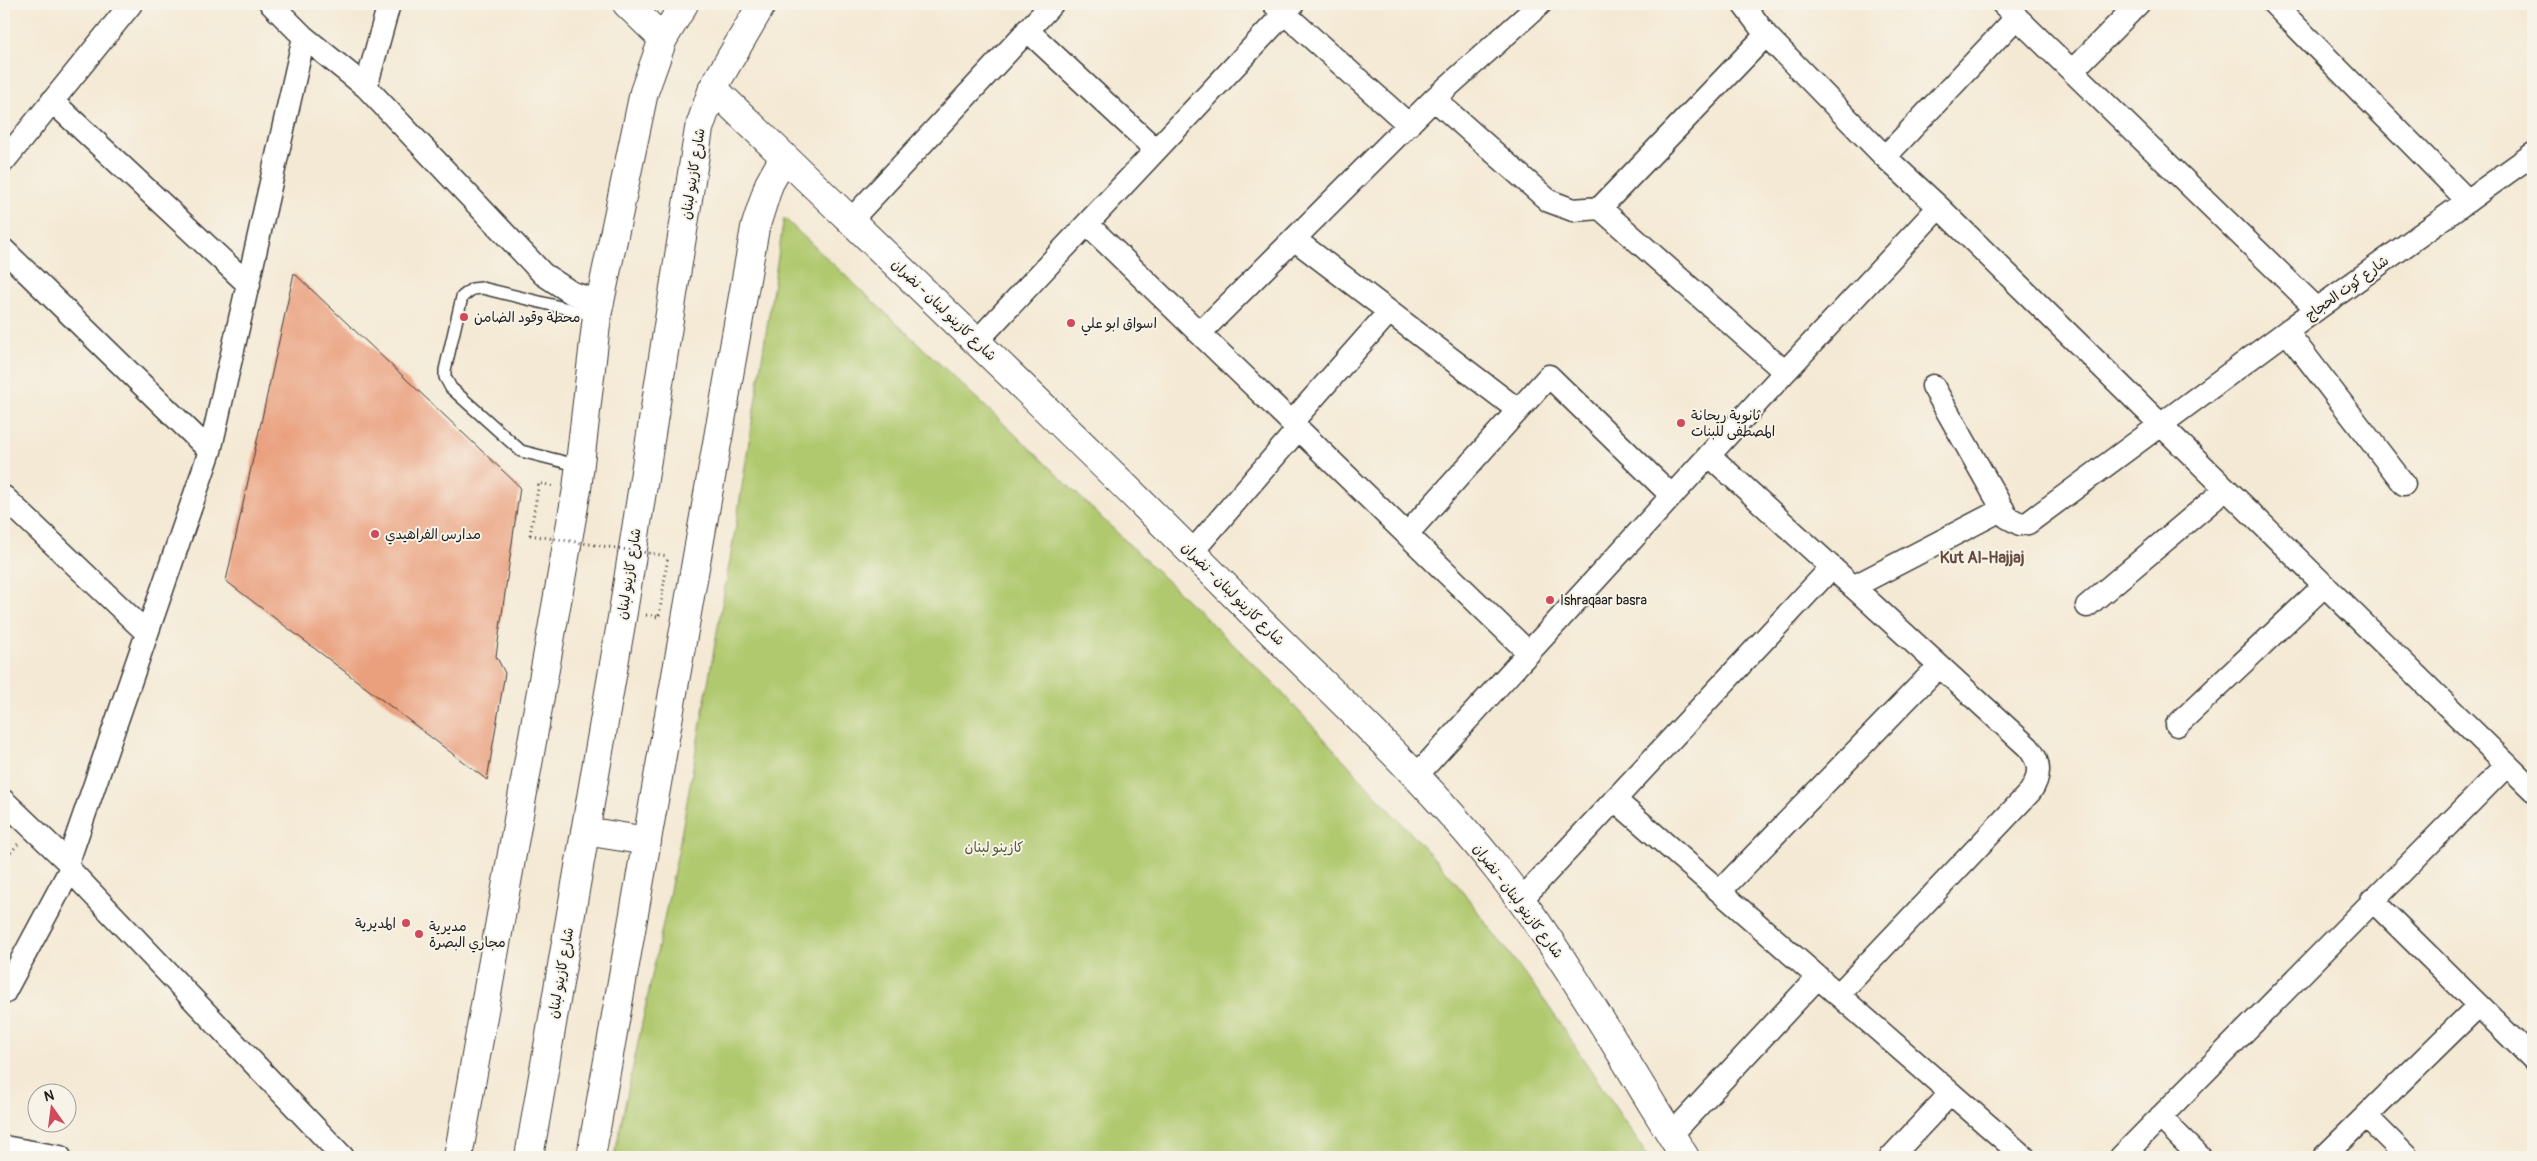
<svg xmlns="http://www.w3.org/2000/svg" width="2537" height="1161" font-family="Pangolin,'Playpen Sans Arabic',sans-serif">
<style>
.green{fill:#b0c96e;stroke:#667245}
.building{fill:#ea9f7d}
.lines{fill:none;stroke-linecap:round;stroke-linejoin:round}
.service-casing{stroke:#3c3b38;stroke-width:14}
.minor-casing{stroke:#3c3b38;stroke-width:25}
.tertiary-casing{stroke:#3c3b38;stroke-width:30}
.secondary-casing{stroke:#3c3b38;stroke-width:30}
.path{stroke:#3c3b38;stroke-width:3;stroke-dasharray:1 4;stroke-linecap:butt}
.service{stroke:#fff;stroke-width:11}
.minor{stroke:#fff;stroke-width:22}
.tertiary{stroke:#fff;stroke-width:28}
.secondary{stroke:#fff;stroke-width:28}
.path-bridge{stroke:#3c3b38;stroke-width:3;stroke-dasharray:1 4;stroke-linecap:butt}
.poi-dot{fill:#d1495b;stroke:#f7f3e8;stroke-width:2}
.labels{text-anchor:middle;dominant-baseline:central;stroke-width:4;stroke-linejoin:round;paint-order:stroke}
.street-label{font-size:14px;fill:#1c1c1c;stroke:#f7f3e8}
.poi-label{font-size:14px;fill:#1c1c1c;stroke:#f7f3e8;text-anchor:start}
.park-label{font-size:14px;fill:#505939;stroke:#f7f3e8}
.quarter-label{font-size:16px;font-weight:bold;fill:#644a3e;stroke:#f7f3e8}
</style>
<rect width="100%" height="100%" fill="#f7f3e8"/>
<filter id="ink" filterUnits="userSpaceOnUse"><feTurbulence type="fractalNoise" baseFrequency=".02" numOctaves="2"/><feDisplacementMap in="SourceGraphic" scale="10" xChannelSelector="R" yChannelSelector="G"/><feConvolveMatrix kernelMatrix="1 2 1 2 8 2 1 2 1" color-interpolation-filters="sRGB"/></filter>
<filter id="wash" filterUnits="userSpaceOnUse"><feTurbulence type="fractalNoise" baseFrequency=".0096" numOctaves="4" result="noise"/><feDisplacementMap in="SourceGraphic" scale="20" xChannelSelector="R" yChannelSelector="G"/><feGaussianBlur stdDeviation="1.12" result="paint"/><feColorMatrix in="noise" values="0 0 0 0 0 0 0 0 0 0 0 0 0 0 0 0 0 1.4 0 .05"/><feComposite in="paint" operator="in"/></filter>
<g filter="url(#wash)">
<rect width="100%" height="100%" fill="#f4e9d4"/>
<path class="green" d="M784,218L1020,439L1273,683L1455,881L1547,1004L1648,1157H614L678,852L735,531Z"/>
<g id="blocks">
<path class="building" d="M294,273L520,487L496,656L505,673L487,780L226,581Z"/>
</g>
</g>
<g filter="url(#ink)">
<use href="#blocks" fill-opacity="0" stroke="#3c3b38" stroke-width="1"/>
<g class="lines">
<g class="service-casing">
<path id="service" d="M580,466L521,451L451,388L445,377V370L462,297L472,289L482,288L597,316"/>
</g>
<g class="minor-casing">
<path id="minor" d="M271,4L304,37L366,87L543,274L572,293L601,302
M1274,4L1409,125
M1743,4L1766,35L1885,157L1939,207L2533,790
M2003,4L2317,309
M2274,4L2468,201
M1027,30L1156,150
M2072,71L2138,4
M366,87L389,4
M1434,99L1549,201L1573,210L1600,208L1766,35
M52,101L249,285
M1885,157L2017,17
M4,161L131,4
M1600,208L1785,372
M850,221L1052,4
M1087,224L1529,653
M1294,239L1518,410
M4,250L210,451
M2287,332L2404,484
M1200,333L1434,99L1540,4
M977,341L1293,4
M1933,386L2007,517L2020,524L2028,523L2317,309L2533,154
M1292,422L1389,312
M1709,455L2028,747C2041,762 2041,776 2030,792L1838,995
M4,497L147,633
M1407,534L1549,376L1672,496
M1192,552L1298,429
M1853,587L2003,509
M2087,606L2226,489
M2177,725L2325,585
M1417,775L1785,372L1939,207
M1615,800L2024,1157
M4,801L68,862L70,870L343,1157
M68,862L210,451L304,37
M1720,891L1939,666
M2372,900L2533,1059
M1520,901L1832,567
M4,993L70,870
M2366,1116L2407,1157
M2160,1117L2200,1157
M1671,1135L1818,977
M4,1147L60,1157
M1891,1157L1951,1093
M2121,1157L2506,766
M2324,1157L2478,1006"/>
</g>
<g class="tertiary-casing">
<path id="tertiary" d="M627,4L663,39
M713,88C893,262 1075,434 1251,612C1335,696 1424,776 1498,870C1568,959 1624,1061 1685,1157
M591,1157L755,228L769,184L784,157"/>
</g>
<g class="secondary-casing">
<path id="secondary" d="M585,831L647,841
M458,1157L577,489L597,316L644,92L663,39L684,4
M529,1157L623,612L699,129L713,88L762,4"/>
</g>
<path class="path" d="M530,535L539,483L554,486
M646,615L659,617L668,556
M4,860L19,843"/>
<use href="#service" class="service"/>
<use href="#minor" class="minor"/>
<use href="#tertiary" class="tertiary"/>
<use href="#secondary" class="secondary"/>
<path class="path-bridge" d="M530,535L668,556"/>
</g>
</g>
<g class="poi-dot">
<circle cx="464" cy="317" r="5"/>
<circle cx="1071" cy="323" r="5"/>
<circle cx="1681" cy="423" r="5"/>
<circle cx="375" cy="534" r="5"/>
<circle cx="1550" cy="600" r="5"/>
<circle cx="406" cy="923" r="5"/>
<circle cx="419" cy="934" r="5"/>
</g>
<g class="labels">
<g class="street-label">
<text transform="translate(693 174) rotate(-81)">شارع كازينو لبنان</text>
<text transform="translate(2347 288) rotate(-36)">شارع كوت الحجاج</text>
<text transform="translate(944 310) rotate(44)">شارع كازينو لبنان - نضران</text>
<text transform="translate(629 574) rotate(-81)">شارع كازينو لبنان</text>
<text transform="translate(1233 594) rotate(45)">شارع كازينو لبنان - نضران</text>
<text transform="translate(1518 901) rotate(53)">شارع كازينو لبنان - نضران</text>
<text transform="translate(561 973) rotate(-80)">شارع كازينو لبنان</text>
</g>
<g class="poi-label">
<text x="474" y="317">محطة وقود الضامن</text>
<text x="1081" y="323">اسواق ابو علي</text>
<text x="1691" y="415">ثانوية ريحانة<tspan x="1691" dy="16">المصطفى للبنات</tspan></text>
<text x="385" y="534">مدارس الفراهيدي</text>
<text x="1560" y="600">Ishraqaar basra</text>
<text x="396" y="923" text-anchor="end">المديرية</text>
<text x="429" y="926">مديرية<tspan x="429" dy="16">مجاري البصرة</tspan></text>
</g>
<g class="park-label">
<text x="994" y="847">كازينو لبنان</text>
</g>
<g class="quarter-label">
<text x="1982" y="558">Kut Al-Hajjaj</text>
</g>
</g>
<rect width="2537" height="1161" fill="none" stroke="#f7f3e8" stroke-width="20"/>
<g transform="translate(52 1108) rotate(346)"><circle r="24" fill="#f7f3e8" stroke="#9f9d96"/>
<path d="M0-4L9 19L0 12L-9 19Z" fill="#d1495b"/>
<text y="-8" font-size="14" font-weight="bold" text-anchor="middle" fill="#1c1c1c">N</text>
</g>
</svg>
